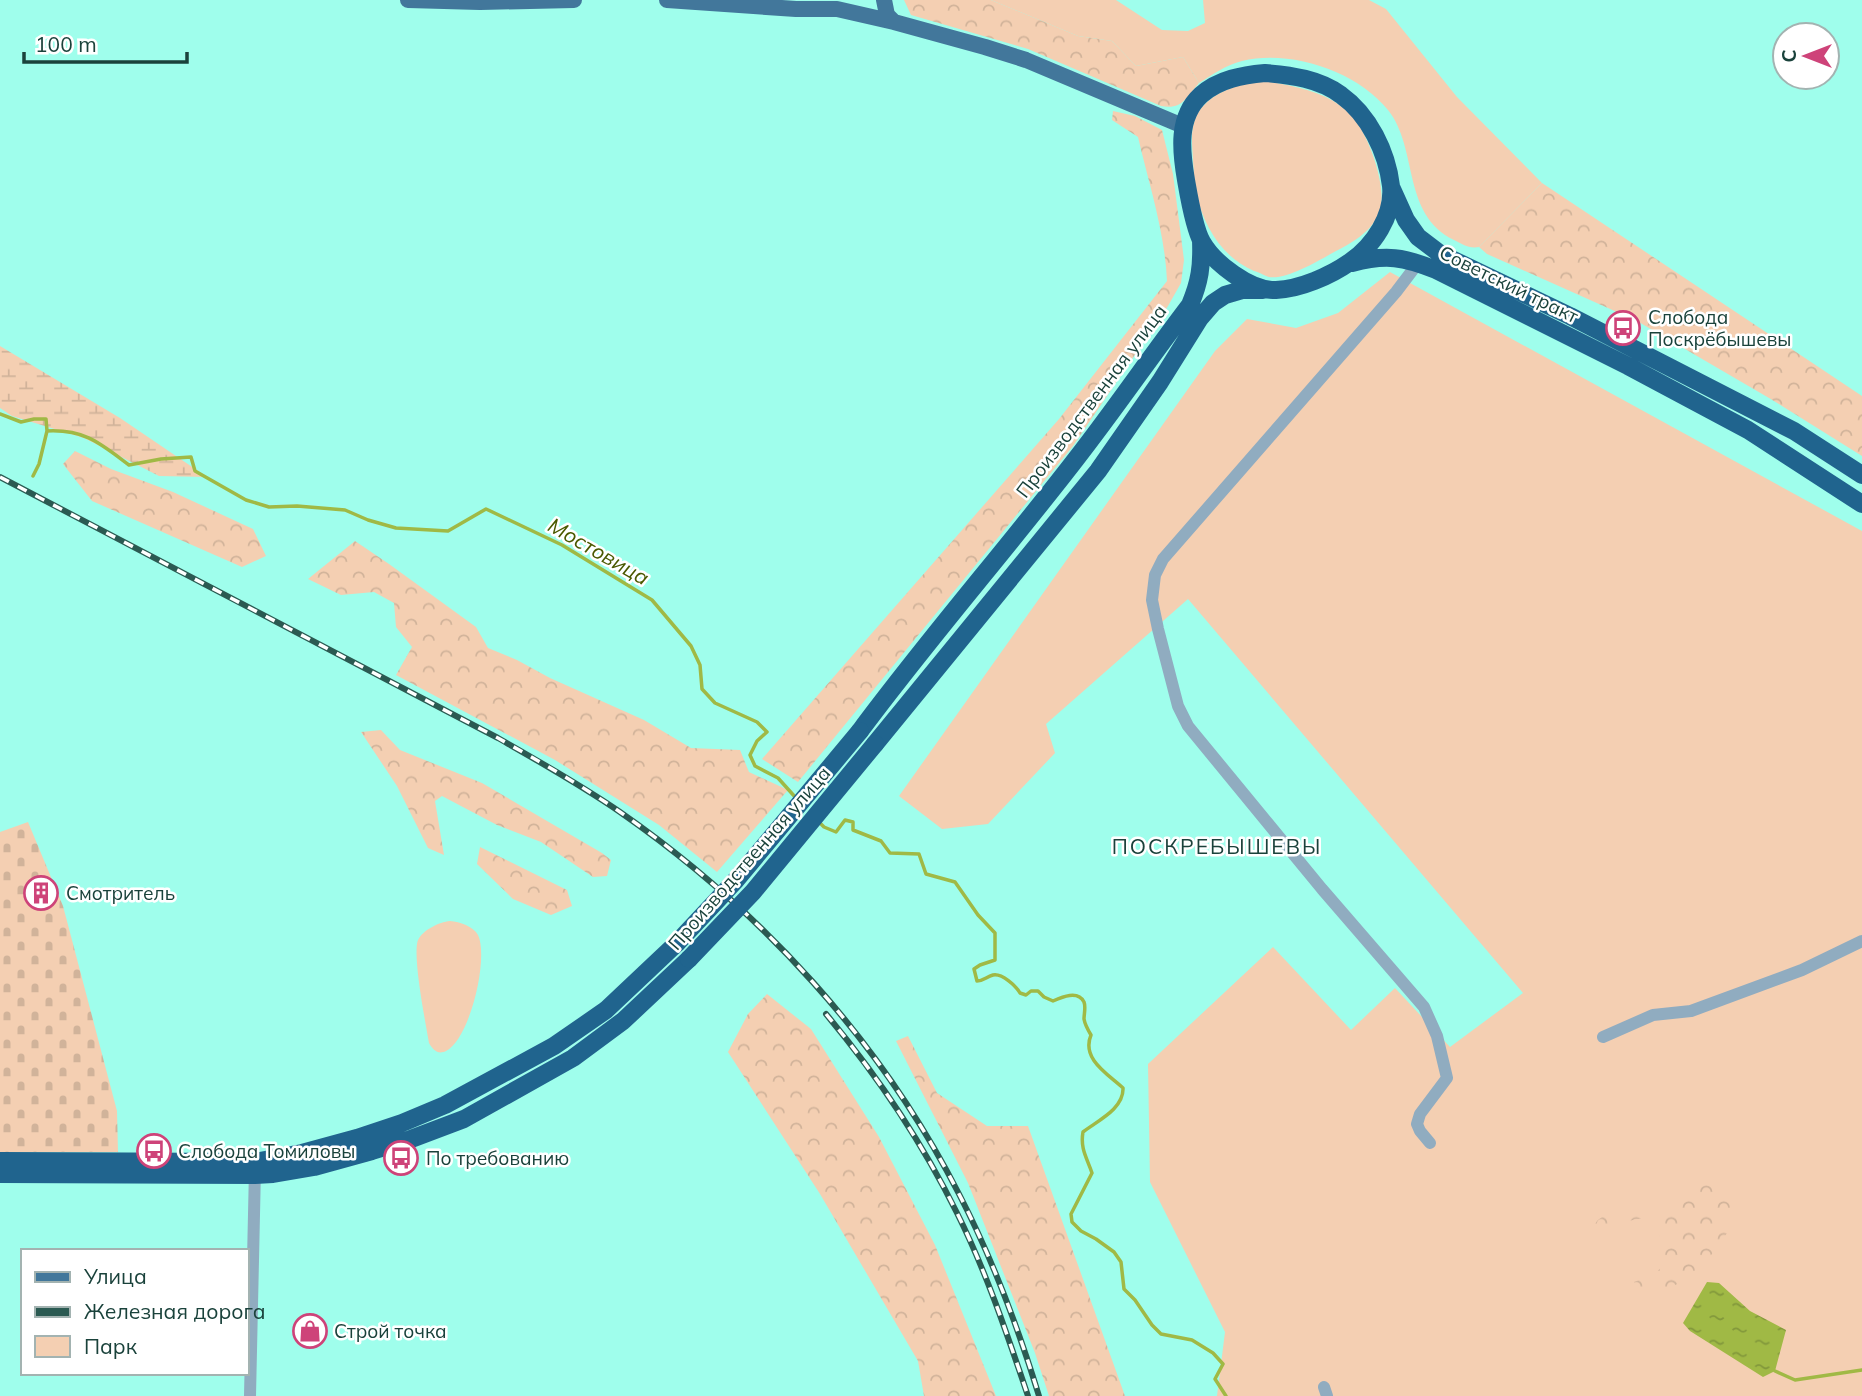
<svg xmlns="http://www.w3.org/2000/svg" width="1862" height="1396" font-family="Mulish,sans-serif">
<style>
.green{fill:#f4cfb2}
.forest{fill:url(#forest-crowns)}
.wetland{fill:url(#wetland-marsh)}
.cemetery{fill:url(#cemetery-stones)}
.water{fill:url(#water-ripples)}
.lines{fill:none;stroke-linecap:round;stroke-linejoin:round}
.stream{stroke:#a0b945;stroke-width:3.5}
.minor{stroke:#90acc0;stroke-width:12}
.major{stroke:#42779b;stroke-width:16}
.highway{stroke:#20648e;stroke-width:18}
.rail-casing{stroke:#2b5a52;stroke-width:6}
.rail{stroke:#fff;stroke-width:3.5;stroke-dasharray:10;stroke-linecap:butt}
.highway-bridge{stroke:#20648e;stroke-width:18}
.labels{text-anchor:middle;dominant-baseline:central;stroke-width:5;stroke-linejoin:round;paint-order:stroke}
.street-label{font-size:19px;fill:#1a423b;stroke:#fff}
.poi-label{font-size:19px;fill:#1a423b;stroke:#fff;text-anchor:start}
.water-label{font-size:21px;font-style:italic;fill:#4a5900;stroke:#fff}
.neighbourhood-label{font-size:21px;letter-spacing:2px;fill:#1a423b;stroke:#fff}
</style>
<defs>
<pattern id="forest-crowns" width="20" height="18" patternUnits="userSpaceOnUse" patternTransform="scale(1.75)"><rect width="20" height="18" fill="#f4cfb2"/><path d="M2 6a3 3 0 1 1 6 0M12 15a3 3 0 1 1 6 0" fill="none" stroke="#d1b39a"/></pattern>
<pattern id="wetland-marsh" width="20" height="14" patternUnits="userSpaceOnUse" patternTransform="scale(1.75)"><rect width="20" height="14" fill="#f4cfb2"/><path d="M1 5h8M5 5V1M11 12h8M15 12V8" fill="none" stroke="#d1b39a"/></pattern>
<pattern id="cemetery-stones" width="16" height="16" patternUnits="userSpaceOnUse" patternTransform="scale(1.75)"><rect width="16" height="16" fill="#f4cfb2"/><path d="M2 7V4a2 2 0 0 1 4 0v3zM10 15v-3a2 2 0 0 1 4 0v3z" fill="#d1b39a"/></pattern>
<pattern id="water-ripples" width="26" height="14" patternUnits="userSpaceOnUse" patternTransform="scale(1.75)"><rect width="26" height="14" fill="#a0b945"/><path d="M2 4q2-2 4 0t4 0M15 11q2-2 4 0t4 0" fill="none" stroke="#82983b"/></pattern>
</defs>
<rect width="100%" height="100%" fill="#9ffeec"/>
<path class="green" d="M991,0H1116L1162,30L1188,31L1205,23L1203,0H1369L1386,9L1457,97L1542,183L1479,247C1469,249 1462,244 1454,240C1401,214 1419,149 1388,110C1357,71 1290,49 1242,61C1226,65 1212,75 1199,83L1183,57L1136,66L1112,41L1078,36Z
M1260,80C1287,85 1318,89 1341,106C1346,110 1352,115 1356,121C1370,140 1387,187 1380,211C1374,229 1354,242 1338,250C1321,259 1288,280 1269,277C1265,276 1259,272 1254,271C1222,257 1204,227 1196,193C1194,183 1194,172 1193,161C1192,139 1188,119 1207,102C1221,89 1242,84 1260,80Z
M1390,272L1862,531V1396H1217L1225,1332L1150,1182L1148,1064L1273,947L1351,1030L1395,988L1450,1047L1523,993L1188,599L1046,724L1055,753L988,824L942,829L899,796L1215,351L1247,319L1296,328L1338,313Z
M450,921C460,922 473,926 478,935C489,958 470,1039 446,1051C438,1055 433,1050 429,1043C426,1025 412,955 418,940C423,930 439,922 450,921Z"/>
<path class="forest" d="M904,0H991L1078,36L1112,41L1136,66L1183,57L1199,83C1186,98 1182,110 1161,106L1028,49L911,15Z
M1113,111L1135,116L1162,130L1173,174L1184,260L1181,283L1168,306L1073,446L798,782L762,759L1059,419L1167,281C1165,233 1149,184 1138,137L1112,120Z
M1542,183L1862,396V456L1769,398L1637,321L1487,254L1479,247Z
M75,451L111,469L173,492L253,529L266,556L242,567L92,501L63,464Z
M355,541L389,564L476,627L488,648L517,660L550,678L644,720L691,748L740,750L749,772L788,790L717,872L659,825L555,760L396,675L412,647L396,627L394,603L374,592L341,595L308,579Z
M381,730L400,750L482,783L602,853L611,860L607,876L593,877L541,842L497,825L442,796L435,801L444,855L428,848L397,786L361,732Z
M480,847L567,890L572,906L551,915L513,899L477,864Z
M767,994L811,1029L879,1137L935,1245L996,1396H924L918,1361L820,1194L728,1052L748,1014Z
M908,1036L937,1093L987,1126H1028L1125,1396H1049L1035,1353L968,1183L896,1041Z
M1698,1185C1710,1185 1725,1185 1735,1194C1742,1201 1738,1211 1734,1219C1722,1247 1699,1272 1672,1287C1664,1291 1654,1293 1645,1291C1638,1290 1636,1289 1634,1282L1655,1274L1665,1263C1665,1250 1664,1241 1656,1230C1638,1204 1623,1231 1601,1233L1594,1228C1598,1205 1642,1216 1659,1213C1670,1211 1671,1200 1678,1194C1683,1189 1692,1186 1698,1185Z"/>
<path class="wetland" d="M0,346L120,418L207,477L159,476L84,438L12,416L0,408Z"/>
<path class="cemetery" d="M28,822L63,906L117,1111L118,1152H0V832Z"/>
<path class="water" d="M1707,1282L1719,1283L1750,1311L1786,1330L1775,1371L1763,1377L1690,1331L1683,1323Z"/>
<g class="lines">
<path class="stream" d="M0,414L21,422L34,419H46L47,431C85,429 101,444 129,465L161,459L191,457L195,471L246,500L269,507L297,506L345,510L368,520L396,528L448,531L486,509L562,545L652,600L691,646L700,665L702,689L715,703L757,722L767,732L757,741L750,755L755,766L778,778L796,798
M33,476L39,464L47,431
M818,821L824,827L836,832L845,820L853,822V830L881,841L890,853L919,854L926,874L955,882L978,915L995,933V960L980,965L974,969L977,981C984,981 986,977 993,975C1002,973 1016,986 1020,993L1026,995L1031,991H1038L1044,997L1053,1001C1062,997 1078,990 1084,1002C1086,1007 1084,1014 1084,1019C1085,1025 1088,1030 1091,1035C1081,1059 1108,1074 1123,1088C1124,1109 1097,1121 1083,1132C1080,1149 1087,1158 1092,1173L1071,1214L1072,1222L1081,1231L1096,1239L1114,1252L1121,1262L1124,1289L1135,1300L1152,1325L1161,1334L1192,1340L1213,1353L1223,1364L1215,1379L1226,1396
M1775,1371L1795,1380L1862,1370"/>
<path class="minor" d="M1418,263L1396,292L1163,559L1155,575L1152,600L1158,629L1178,706L1188,726L1322,889L1424,1007L1437,1036L1447,1078L1420,1114L1417,1124L1420,1131L1430,1143
M1603,1037L1653,1015L1691,1011L1802,970L1862,941
M1324,1387L1327,1396
M250,1396L255,1169"/>
<path class="major" d="M408,0L480,2L574,0
M667,0L796,9H837L894,22L985,47L1026,60L1183,126
M884,0L887,15L894,22"/>
<path class="highway" d="M1265,73C1291,75 1320,79 1341,95C1369,115 1387,152 1391,186C1394,216 1373,246 1350,262C1330,276 1300,289 1276,290C1250,291 1214,263 1202,242C1194,228 1189,197 1186,180C1181,151 1177,117 1201,95C1219,79 1243,75 1265,73Z
M1392,189L1406,220L1418,237L1439,253L1570,316L1794,431L1862,475
M1352,263C1386,254 1404,257 1436,270L1628,366L1748,430L1862,504
M860,731C929,638 1005,551 1076,459C1115,409 1151,356 1190,305C1200,281 1202,266 1201,240
M875,744L1098,471L1160,382L1200,318L1213,303L1225,295L1242,290H1263
M0,1161L255,1162L302,1153L357,1138L402,1123L445,1105L554,1046L606,1010L677,943
M0,1174L255,1175L273,1174L314,1167L372,1151L411,1139L464,1119L573,1058L623,1021L689,959"/>
<g class="rail-casing">
<path id="rail" d="M0,477L498,738C540,762 581,785 620,812C761,910 881,1041 959,1194C992,1258 1018,1327 1039,1396
M826,1014C876,1074 922,1142 957,1213C986,1271 1007,1334 1028,1396"/>
</g>
<use href="#rail" class="rail"/>
<path class="highway-bridge" d="M677,943L736,880L860,731
M689,959L753,892L875,744"/>
</g>
<defs>
<g id="bus-ring" transform="scale(1.75)"><circle r="9.5" fill="#fff" stroke="#ce4379" stroke-width="1.5"/><path d="M-5-6H5V4H4V6H2V4H-2V6H-4V4H-5ZM-3.5-4V0h7V-4ZM-3.5 1.2v1.5H-2V1.2ZM2 1.2v1.5H3.5V1.2Z" fill="#ce4379"/></g>
<g id="building-ring" transform="scale(1.75)"><circle r="9.5" fill="#fff" stroke="#ce4379" stroke-width="1.5"/><path d="M-4-6H4V6H1V3H-1V6H-4ZM-2.5-4.3h1.7v1.8h-1.7ZM.8-4.3h1.7v1.8H.8ZM-2.5-1h1.7V.8h-1.7ZM.8-1h1.7V.8H.8Z" fill="#ce4379"/></g>
<g id="shop-ring" transform="scale(1.75)"><circle r="9.5" fill="#fff" stroke="#ce4379" stroke-width="1.5"/><path d="M-5-2.5h2.3a2.7 3.5 0 0 1 5.4 0H5L5.5 6h-11ZM-1.5-2.5h3a1.5 2.3 0 0 0-3 0Z" fill="#ce4379"/></g>
</defs>
<g fill-rule="evenodd">
<use href="#bus-ring" x="1623" y="328"/>
<use href="#building-ring" x="41" y="893"/>
<use href="#bus-ring" x="154" y="1151"/>
<use href="#bus-ring" x="401" y="1158"/>
<use href="#shop-ring" x="310" y="1331"/>
</g>
<g class="labels">
<g class="street-label">
<text transform="translate(1509 284) rotate(26)">Советский тракт</text>
<text transform="translate(1091 401) rotate(-53)">Производственная улица</text>
<text transform="translate(749 858) rotate(-49)">Производственная улица</text>
</g>
<g class="poi-label">
<text x="1648" y="317">Слобода<tspan x="1648" dy="22">Поскрёбышевы</tspan></text>
<text x="66" y="893">Смотритель</text>
<text x="178" y="1151">Слобода Томиловы</text>
<text x="426" y="1158">По требованию</text>
<text x="334" y="1331">Строй точка</text>
</g>
<g class="water-label">
<text transform="translate(599 551) rotate(30)">Мостовица</text>
</g>
<g class="neighbourhood-label">
<text x="1217" y="846">ПОСКРЕБЫШЕВЫ</text>
</g>
</g>
<rect x="21" y="1249" width="228" height="126" fill="#ffffff" stroke="#a3b3b1" stroke-width="2"/>
<rect x="35" y="1272" width="35" height="10" fill="#42779b" stroke="#a3b3b1" stroke-width="2"/>
<text x="84" y="1284" font-size="21" fill="#1a423b">Улица</text>
<rect x="35" y="1307" width="35" height="10" fill="#2b5a52" stroke="#a3b3b1" stroke-width="2"/>
<text x="84" y="1319" font-size="21" fill="#1a423b">Железная дорога</text>
<rect x="35" y="1336" width="35" height="21" fill="#f4cfb2" stroke="#a3b3b1" stroke-width="2"/>
<text x="84" y="1354" font-size="21" fill="#1a423b">Парк</text>
<g transform="translate(1806 56) rotate(270)"><circle r="33" fill="#ffffff" stroke="#a3b3b1" stroke-width="2"/>
<path d="M0-5L12 26L0 18L-12 26Z" fill="#ce4379"/>
<text y="-10" font-size="19" font-weight="bold" text-anchor="middle" fill="#1a423b">С</text>
</g>
<path d="M24 52v10h163v-10" fill="none" stroke="#1a423b" stroke-width="3.5"/>
<text x="35" y="52" font-size="21" fill="#1a423b" stroke="#ffffff" stroke-width="5" paint-order="stroke">100 m</text>
</svg>
